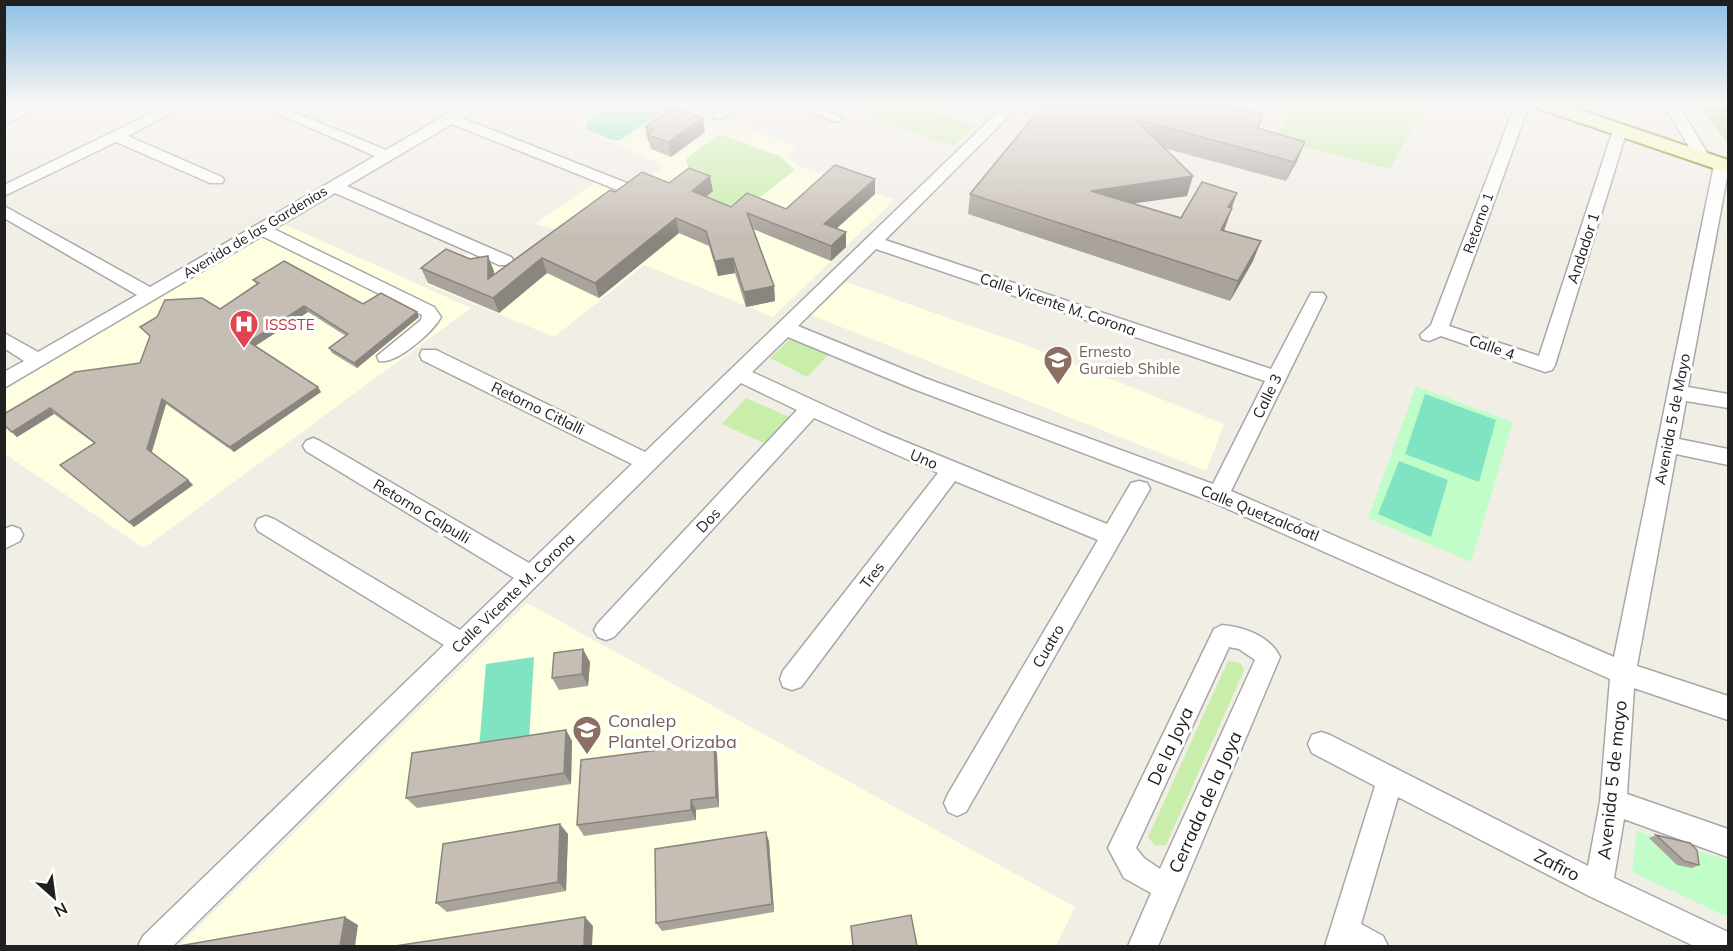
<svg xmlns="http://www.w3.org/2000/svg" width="1733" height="951" font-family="Mulish,sans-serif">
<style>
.education{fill:#feffe1}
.grass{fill:#c8eea9}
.forest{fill:#a7d398}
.park{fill:#c1fdc9}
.pitch{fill:#80e4c3}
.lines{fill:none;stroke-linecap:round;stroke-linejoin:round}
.street-casing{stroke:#a7a7a7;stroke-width:3}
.secondary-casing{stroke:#6a7e00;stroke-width:4}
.street{fill:#fff;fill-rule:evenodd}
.secondary{fill:#f6fdb8;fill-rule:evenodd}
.wall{fill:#aaa39c}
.shaded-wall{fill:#8b857f}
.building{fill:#c6beb5;stroke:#8b857f;stroke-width:1.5}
.labels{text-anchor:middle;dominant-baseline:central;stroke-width:6;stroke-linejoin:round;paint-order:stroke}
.far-street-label{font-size:14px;fill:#202020;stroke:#fff}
.street-label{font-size:15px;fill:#202020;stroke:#fff}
.health-label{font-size:15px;fill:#be3a42;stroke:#fff;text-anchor:start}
.education-label{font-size:15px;fill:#785e54;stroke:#fff;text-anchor:start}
.near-education-label{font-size:18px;fill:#785e54;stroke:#fff;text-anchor:start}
.near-street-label{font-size:18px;fill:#202020;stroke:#fff}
</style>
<rect width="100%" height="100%" fill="#f1eee6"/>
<path class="education" d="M609,105H720L715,109L728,114L723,118L797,147L786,156L801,167L894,200L773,317L644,265L554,337L426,284L470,251L513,268L563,231L535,224L599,180L628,192L664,166L578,126Z
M282,223L471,308L144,548L5,454V390Z
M846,282L1031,347L1224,424L1206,471L811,315Z
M527,603L1075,907L1056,946H179Z"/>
<path class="grass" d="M881,105H914L975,125L953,146L867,116Z
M1295,105H1369L1385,110L1388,105H1425L1390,169L1274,139Z
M719,134L780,156L795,170L746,208L734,203L720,216L695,206L713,191L692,182L686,159Z
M797,332L835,348L807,377L770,358Z
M746,398L789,417L766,444L722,424Z
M1228,661L1240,663L1244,669L1243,673L1166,845L1155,846L1148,837Z"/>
<path class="forest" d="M1697,105H1728V143Z"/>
<path class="park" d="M1416,386L1513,422L1471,562L1368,518Z
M1637,831L1728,860V917L1632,872Z"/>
<path class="pitch" d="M611,105H673L620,140H612L585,129L589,119Z
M1425,394L1496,420L1479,482L1405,454Z
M1399,461L1448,480L1431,537L1378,514Z
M534,657L529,740L479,749L486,664Z"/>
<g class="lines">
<g class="street-casing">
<path id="street" d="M30,105H48L4,125V116Z
M168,105H186L128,136L222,177L224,180L222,183H210L116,142L4,196V185Z
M258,105H276L386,150L463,105H480L462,118L637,187L639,190L631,195L625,193L452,124L347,186L511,257L514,261L511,265H499L335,193L274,229L434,307L441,317C433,332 396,365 379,361L377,356L421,320L422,315L262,236L4,388V372L24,361L4,348V333L38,352L137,295L4,218V206L150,287L375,156Z
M725,105H741L724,118H714L712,115Z
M791,105H811L843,118L836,122Z
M1005,105H1020L885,240L1271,369L1311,293H1323L1326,297L1231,491L1614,657L1714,165L1717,162H1727L1728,172L1688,387L1728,394V408L1686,401L1679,439L1728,449V465L1676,454L1637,666L1728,696V720L1634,688L1627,794L1728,829V857L1624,819L1614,878L1728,932V946H1694L1589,896L1398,797L1361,924L1383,936L1388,946H1325L1375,786L1312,753L1308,744L1312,735L1321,732L1330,735L1588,866L1600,802L1610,679L1210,501L911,388L788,337L752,372L884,433L1107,524L1131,483L1139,481L1147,483L1150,489L966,812L957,816L948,812L944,803L948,794L1098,540L955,481L801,687L792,690L783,687L780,679L783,671L938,473L814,418L614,637L606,640L598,637L594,630L598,623L797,410L741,383L173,946H138L143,936L444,645L258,531L255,525L258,519L266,516L274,519L460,630L514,578L306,451L303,446L306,441L313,438L320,441L529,563L632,464L422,360L420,355L422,350H436L645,452ZM876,249L1265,381L1213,484L925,378L798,326Z
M1515,105H1529L1449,326L1539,356L1613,130L1620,126L1627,130L1555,365L1552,370L1545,372L1441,336L1429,341L1422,339L1420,335L1431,325Z
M1664,105H1678L1711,159L1708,162H1698Z
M12,526L20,529L23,535L20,541L4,549V529Z
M1222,625C1244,627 1270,636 1280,657L1158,946H1128L1151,893L1124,878L1108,848L1214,629ZM1229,647L1239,649L1255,660L1160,869L1144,858L1136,848Z"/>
</g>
<g class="secondary-casing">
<path id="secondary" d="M1537,105H1565L1728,160V173L1540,109Z"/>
</g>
<use href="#street" class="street"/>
<use href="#secondary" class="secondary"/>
</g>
<path class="wall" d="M1043,105L1258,128L1305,142L1297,161L1286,181L1164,148L1187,196L1134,203L1181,218L1237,193L1224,230L1253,261L1230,301L968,214L970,194Z
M645,127L705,132L671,157L651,149L649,142L648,141Z
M875,179V194L836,228L846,247L831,261L753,229L774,286L775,301L746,307L735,273L718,276L709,246L679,233L599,298L547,273L499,313L428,283L421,268L494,271V275L615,192L669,183L713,191L706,197L731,207L786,209Z
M253,280L419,317L357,368L332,353L329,348L346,336L308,312L255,346L321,392L234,452L166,404L152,452L188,480L193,485L134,527L60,465L94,443L54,414L17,437L4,425L140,363L150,337L140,327L220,309L256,284Z
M590,662L588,686L559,690L552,678Z
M566,730L572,741L571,784L417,808L406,798Z
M717,754L719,807L696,810V820L584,836L577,825Z
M766,832L769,842L774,912L662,931L656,923Z
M568,834L566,891L447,912L436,903Z
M1656,835L1699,865L1692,868L1677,865L1649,838Z"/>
<path class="shaded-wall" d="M703,118L705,132L671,157L668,142Z
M1305,142L1297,161L1286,181L1294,162Z
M710,176L713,191L694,206L692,191Z
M1193,176L1187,196L1087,210L1091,191Z
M875,179V194L825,239L824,224Z
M1237,193L1230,212L1228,207Z
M1232,208L1225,228L1214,249L1221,230Z
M676,218L679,233L599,298L595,283Z
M846,232V247L831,261V246Z
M1261,241L1253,261L1230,301L1238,281Z
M488,256L494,271V294L488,279Z
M542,258L547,273L499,313L493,298Z
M733,258L735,273L718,276L715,261Z
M774,286L775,301L746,307L744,292Z
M304,306L308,312L252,348L249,342Z
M417,312L419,317L357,368L354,363Z
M318,387L321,392L234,452L230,447Z
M162,399L166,404L151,454L147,449Z
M50,408L54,414L17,437L12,432Z
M188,480L193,485L134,527L129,522Z
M583,649L590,662L588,686L582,674Z
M566,730L572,741L571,784L564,773Z
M714,743L717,754L719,807L716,797Z
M691,800L696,810V820L691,810Z
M560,824L568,834L566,891L558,882Z
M766,832L769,842L774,912L772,904Z
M345,917L358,925L355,946H340Z
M585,917L593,926L592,946H584Z"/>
<path class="building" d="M1043,105H1227L1263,114L1258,128L1305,142L1294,162L1135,119L1193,176L1091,191L1181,218L1202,182L1237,193L1228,207L1232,208L1221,230L1261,241L1238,281L970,194Z
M673,107L703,118L668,142L648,135L654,130L645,127Z
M835,165L875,179L824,224L846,232L831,246L747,213L774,286L744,292L733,258L715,261L706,231L676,218L595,283L542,258L493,298L421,268L446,249L470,259L488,256V279L610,190L615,192L642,172L669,183L689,168L710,176L692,191L731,207L747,193L786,209Z
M284,261L363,304L381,293L417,312L354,363L329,348L348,334L304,306L249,342L318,387L230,447L162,399L147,449L188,480L129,522L60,465L95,443L50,408L12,432L4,425V414L75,372L140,363L150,336L140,327L157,317L165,300L202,298L220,309L259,283L253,280Z
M583,649L582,674L552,678L554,653Z
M566,730L564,773L406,798L412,753Z
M714,743L716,797L691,800V810L577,825L581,760Z
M560,824L558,882L436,903L443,844Z
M766,832L772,904L656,923L655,849Z
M1656,835L1690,843L1697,850L1699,865L1684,861Z
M911,915L917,946H853L851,926Z
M345,917L340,946H179Z
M585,917L584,946H395Z"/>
<linearGradient id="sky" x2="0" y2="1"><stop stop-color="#8dbfe5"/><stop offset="0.44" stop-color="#f9f7f4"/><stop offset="1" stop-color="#f9f7f4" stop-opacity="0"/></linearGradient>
<rect width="1733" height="238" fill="url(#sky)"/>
<defs>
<g id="hospital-pin" transform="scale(1.5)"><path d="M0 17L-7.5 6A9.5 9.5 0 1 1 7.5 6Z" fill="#e0444e" stroke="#fff"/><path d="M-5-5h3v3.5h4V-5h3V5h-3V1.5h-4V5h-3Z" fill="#fff"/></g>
<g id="school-pin" transform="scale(1.5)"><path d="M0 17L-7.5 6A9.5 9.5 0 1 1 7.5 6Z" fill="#8d6e63" stroke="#fff"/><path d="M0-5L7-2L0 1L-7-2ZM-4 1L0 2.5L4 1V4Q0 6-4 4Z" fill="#fff"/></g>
</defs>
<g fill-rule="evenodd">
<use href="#hospital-pin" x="244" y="324"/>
<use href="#school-pin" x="1058" y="360"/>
<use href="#school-pin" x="587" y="730"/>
</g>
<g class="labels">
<g class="far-street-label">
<text transform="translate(1478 223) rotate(-70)">Retorno 1</text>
<text transform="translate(255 232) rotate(-31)">Avenida de las Gardenias</text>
</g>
<g class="street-label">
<text transform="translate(1583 248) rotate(-72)">Andador 1</text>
<text transform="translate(1058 304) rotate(19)">Calle Vicente M. Corona</text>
<text transform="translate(1492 347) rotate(19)">Calle 4</text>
<text transform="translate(1267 396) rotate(-64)">Calle 3</text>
<text transform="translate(538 408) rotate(26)">Retorno Citlalli</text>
<text transform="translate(1672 419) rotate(-79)">Avenida 5 de Mayo</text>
<text transform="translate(924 459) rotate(23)">Uno</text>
<text transform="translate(422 511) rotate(31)">Retorno Calpulli</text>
<text transform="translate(1260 513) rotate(22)">Calle Quetzalcóatl</text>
<text transform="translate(708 520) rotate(-47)">Dos</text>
<text transform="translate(872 575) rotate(-53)">Tres</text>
<text transform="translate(513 593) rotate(-44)">Calle Vicente M. Corona</text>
<text transform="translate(1048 646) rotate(-60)">Cuatro</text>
</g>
<g class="health-label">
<text x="265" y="324">ISSSTE</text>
</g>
<g class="education-label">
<text x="1079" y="351">Ernesto<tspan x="1079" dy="17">Guraieb Shible</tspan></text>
</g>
<g class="near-education-label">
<text x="608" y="720">Conalep<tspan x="608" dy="21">Plantel Orizaba</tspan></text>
</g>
<g class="near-street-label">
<text transform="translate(1170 746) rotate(-65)">De la Joya</text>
<text transform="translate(1612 780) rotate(-84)">Avenida 5 de mayo</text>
<text transform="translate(1205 802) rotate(-66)">Cerrada de la Joya</text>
<text transform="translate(1557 865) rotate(27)">Zafiro</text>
</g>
</g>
<rect width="1733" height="951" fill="none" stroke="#202020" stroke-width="12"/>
<g transform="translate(54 897) rotate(152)" stroke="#ffffff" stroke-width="4.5" paint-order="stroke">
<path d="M0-4.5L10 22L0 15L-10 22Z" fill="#202020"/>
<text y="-9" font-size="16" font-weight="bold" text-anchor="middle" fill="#202020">N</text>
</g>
</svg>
